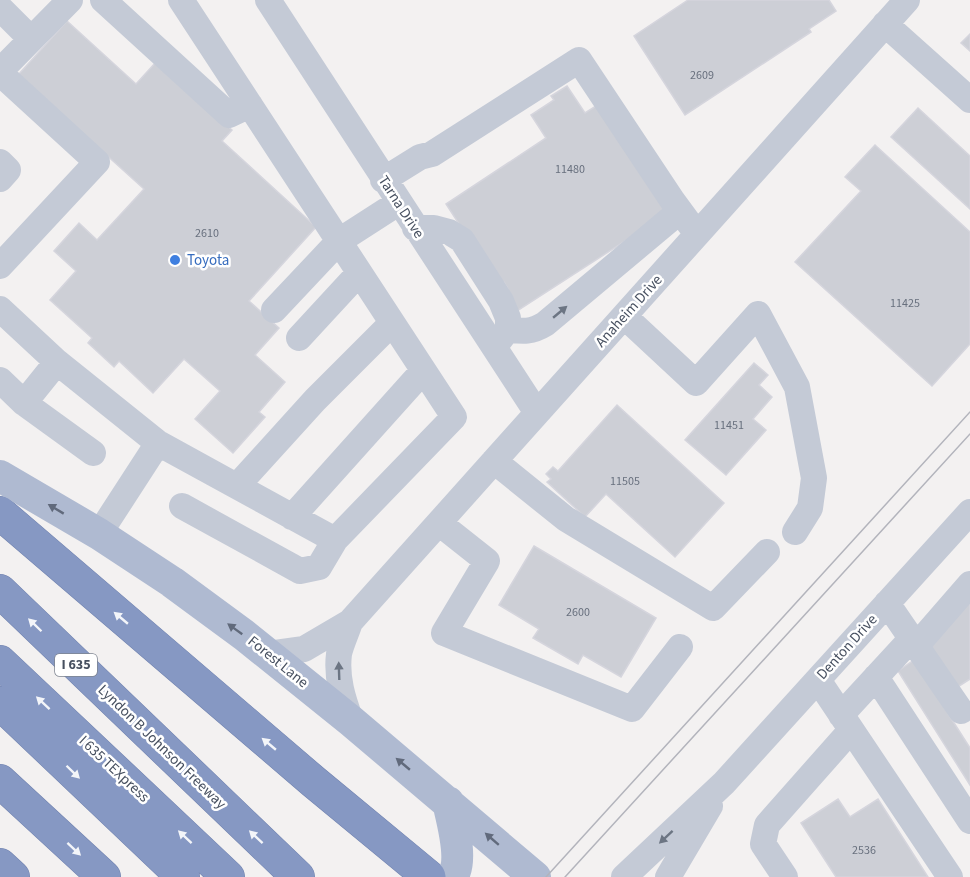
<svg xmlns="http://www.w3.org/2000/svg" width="970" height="877" font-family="'Source Sans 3',sans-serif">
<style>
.building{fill:#cdcfd6;stroke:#d5d5dd;stroke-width:1.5}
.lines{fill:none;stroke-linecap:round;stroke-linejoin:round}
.highway-casing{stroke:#7183af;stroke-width:34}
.minor{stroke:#c4cad6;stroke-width:26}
.major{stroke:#afbad1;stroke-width:32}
.highway{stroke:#8698c3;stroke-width:33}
.tram{stroke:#b3b4bc;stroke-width:1.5}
.oneway{fill:#6c7583}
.oneway2{fill:#616a7c}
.oneway3{fill:#f3f5f9}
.shop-dot{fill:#3f7fe0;stroke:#fff;stroke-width:2}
.labels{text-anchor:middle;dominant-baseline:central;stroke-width:5;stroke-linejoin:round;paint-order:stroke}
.number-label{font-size:12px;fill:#68707e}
.shield{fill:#fff;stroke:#7e8490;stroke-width:1.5}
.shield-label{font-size:14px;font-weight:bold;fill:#475060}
.street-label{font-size:15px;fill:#475060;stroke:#fff}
.shop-label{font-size:15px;fill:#366cbe;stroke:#fff;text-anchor:start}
</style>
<rect width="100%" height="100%" fill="#f3f1f1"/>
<path class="building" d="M688,0H829L836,11L809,29L811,32L685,115L634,36Z
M67,21L136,84L156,62L232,130L222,141L316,227L249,301L279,328L255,355L285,382L259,412L265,417L233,453L195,419L220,391L184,359L153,393L119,361L114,367L88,343L92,338L50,300L76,271L54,251L79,223L97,240L144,189L18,75Z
M970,34V51L961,43Z
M567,86L585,113L599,104L670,212L517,311L504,291L508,289L504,282L494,278L446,204L546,138L531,115L554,100L551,96Z
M918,108L970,156V209L891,137Z
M875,145L970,232V344L932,386L795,262L861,191L845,177Z
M754,363L768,375L759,385L772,397L753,419L766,430L726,475L685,440Z
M617,405L724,503L675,557L606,494L585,517L547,482L551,479L546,474L553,467L558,471Z
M534,546L656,618L621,677L583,655L578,664L533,638L539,629L499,605Z
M970,597V679L953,690L925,647Z
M914,660L970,748V785L898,671Z
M838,799L850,817L878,799L928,877H836L801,823Z"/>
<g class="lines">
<g class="highway-casing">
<path id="highway" d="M0,513L314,782L429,877
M0,591L298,877
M0,662L228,877
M0,703L183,877
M0,781L104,877
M0,865L13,877"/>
</g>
<path class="minor" d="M103,0L229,115L250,105
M268,0L537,413
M0,8L31,39
M885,24L970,100
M0,71L70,0
M0,73L97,162L0,266
M0,162L8,170L0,179
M383,180L420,157L432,154L579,60L672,200L697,234
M415,228H434L449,232L462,240L501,301L508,318V329L499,341
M0,309L57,362L158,443
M274,310L339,241L398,203
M624,316L696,383L758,314L797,387L814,478L810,508L795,532
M508,329C523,332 532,332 545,324L680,211
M299,338L359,273
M57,362L24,403L93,453
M0,380L24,403
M494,461L566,519L713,608L767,552
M237,486L315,400L392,323
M182,506L300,571L319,567L335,540
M292,517L423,371
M439,523L487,561L444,633L632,709L680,647
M99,534L158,443L335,540L454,417L181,0
M887,603L961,711
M350,622C347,632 341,644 339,654C336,678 343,699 351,721
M917,645L970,584
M268,654L304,649L350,622L907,0
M876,677L970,821
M818,680L950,877
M841,715L912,638
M624,877L724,783L970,512
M668,877L710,806
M785,877L763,844L767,825L851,730"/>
<path class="major" d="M0,476L99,534L172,582L244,635L351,721L535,877
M448,802C452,820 464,861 452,877"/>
<use href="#highway" class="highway"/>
<path class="tram" d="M546,877L970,412
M565,877L970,434"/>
</g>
<defs><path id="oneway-solid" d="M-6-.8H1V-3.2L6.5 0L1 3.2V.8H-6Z" transform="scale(1.5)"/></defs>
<g class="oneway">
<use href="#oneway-solid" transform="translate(560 312) rotate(-40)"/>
<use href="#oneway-solid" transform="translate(339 671) rotate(-92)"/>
<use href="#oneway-solid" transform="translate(666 837) rotate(137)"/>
</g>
<g class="oneway2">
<use href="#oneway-solid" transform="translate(56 509) rotate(-149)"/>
<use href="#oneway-solid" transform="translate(235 629) rotate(-144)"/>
<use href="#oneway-solid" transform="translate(403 764) rotate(-140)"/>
<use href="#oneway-solid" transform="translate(492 839) rotate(-139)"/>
</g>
<g class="oneway3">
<use href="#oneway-solid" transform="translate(121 618) rotate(-140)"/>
<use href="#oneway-solid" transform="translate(35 625) rotate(-136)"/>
<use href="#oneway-solid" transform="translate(43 703) rotate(-137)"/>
<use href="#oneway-solid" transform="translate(269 744) rotate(-140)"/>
<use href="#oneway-solid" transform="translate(73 772) rotate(44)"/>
<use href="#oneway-solid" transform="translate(185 837) rotate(-137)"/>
<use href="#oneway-solid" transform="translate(256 837) rotate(-137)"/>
<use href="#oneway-solid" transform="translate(74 849) rotate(43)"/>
</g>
<circle class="shop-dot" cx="175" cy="260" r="6"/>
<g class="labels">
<g class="number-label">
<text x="702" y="75">2609</text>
<text x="570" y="169">11480</text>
<text x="207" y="233">2610</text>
<text x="905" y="303">11425</text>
<text x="729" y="425">11451</text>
<text x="625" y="481">11505</text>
<text x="578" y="612">2600</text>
<text x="864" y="850">2536</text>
</g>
<rect class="shield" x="55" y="654" width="42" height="22" rx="4.5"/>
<g class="shield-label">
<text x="76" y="665">I 635</text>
</g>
<g class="street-label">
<text transform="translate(401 207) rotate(57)">Tarna Drive</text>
<text transform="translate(629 311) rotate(-48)">Anaheim Drive</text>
<text transform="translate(847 647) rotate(-48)">Denton Drive</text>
<text transform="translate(278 662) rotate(39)">Forest Lane</text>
<text transform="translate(162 747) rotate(44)">Lyndon B Johnson Freeway</text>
<text transform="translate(114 769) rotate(43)">I 635 TEXpress</text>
</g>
<g class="shop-label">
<text x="187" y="260">Toyota</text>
</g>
</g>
</svg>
